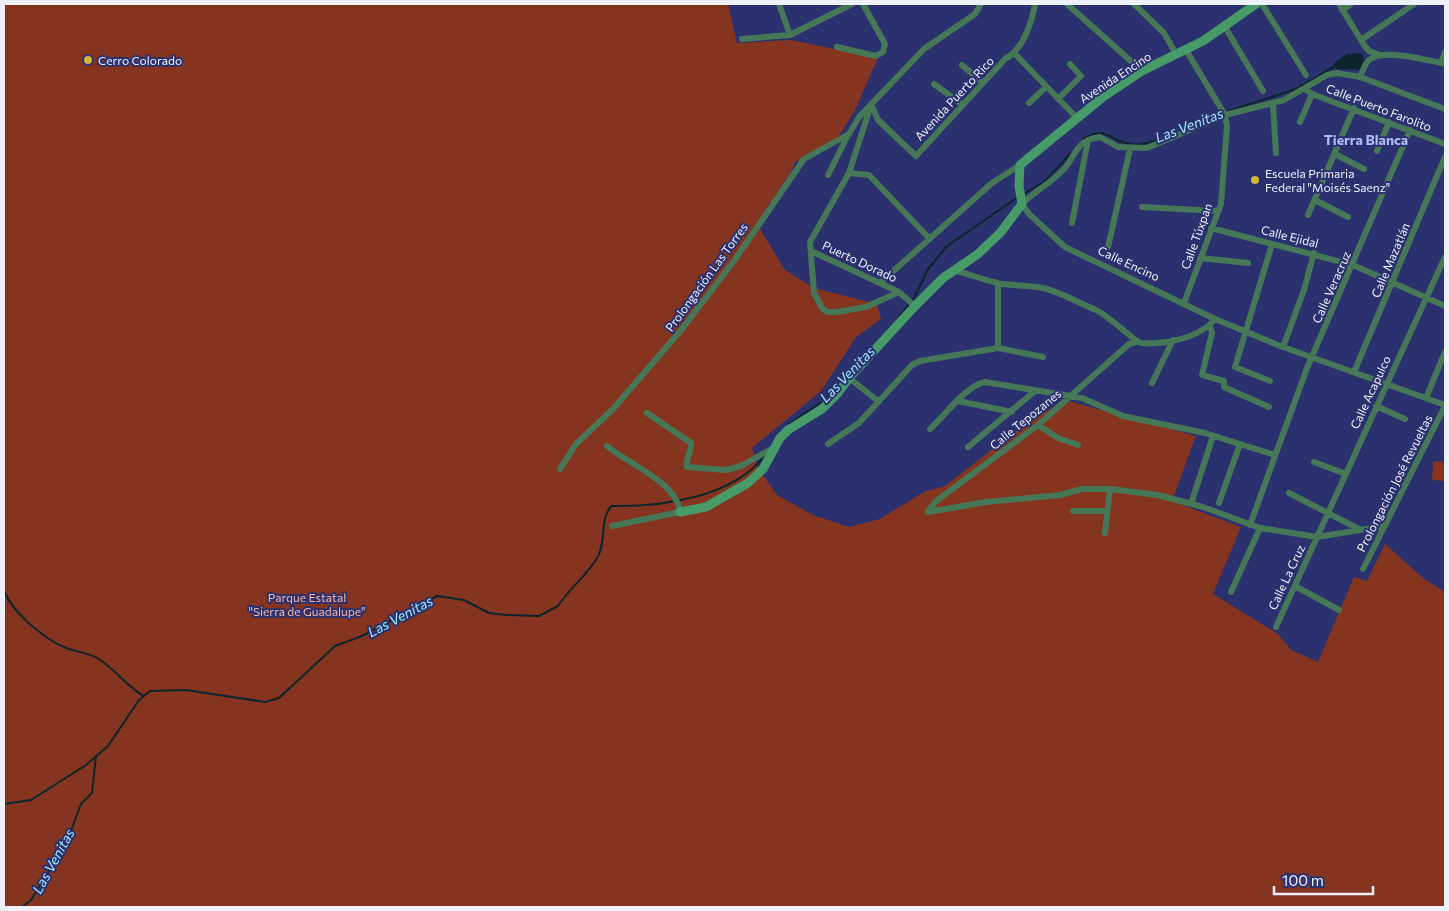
<svg xmlns="http://www.w3.org/2000/svg" width="1449" height="911" font-family="Commissioner,sans-serif">
<style>
.green{fill:#853420}
.water{fill:#0b252b}
.lines{fill:none;stroke-linecap:round;stroke-linejoin:round}
.stream{stroke:#0b252b;stroke-width:2}
.street{stroke:#467858;stroke-width:6}
.secondary{stroke:#469b68;stroke-width:9}
.poi-dot{fill:#d4b635;stroke:#2b316e;stroke-width:2}
.labels{text-anchor:middle;dominant-baseline:central;stroke-width:4;stroke-linejoin:round;paint-order:stroke}
.poi-label{font-size:12px;fill:#eff1f9;stroke:#2b316e;text-anchor:start}
.street-label{font-size:12px;fill:#eff1f9;stroke:#2b316e}
.park-label{font-size:12px;fill:#f7b6a6;stroke:#2b316e}
.water-label{font-size:14px;font-style:italic;fill:#9de8fb;stroke:#2b316e}
.neighbourhood-label{font-size:14px;font-weight:bold;fill:#afbcf6;stroke:#2b316e}
</style>
<rect width="100%" height="100%" fill="#2b316e"/>
<path class="green" d="M4,4H728L737,43L791,40L878,58L854,112L834,144L795,162L791,172L762,215L760,229L785,270L814,288L877,304L881,319L856,337L821,391L752,448L758,468L777,495L813,515L849,527L880,519L924,492L945,486L1025,424L1065,400L1196,436L1172,501L1241,527L1213,594L1278,634L1291,650L1318,662L1354,577L1367,581L1385,544L1423,578L1445,592V907H4Z
M1433,461L1445,462V481L1432,480Z"/>
<path class="water" d="M1359,53L1362,54L1364,61L1360,70L1336,69L1334,63L1347,54Z"/>
<g class="lines">
<path class="stream" d="M1208,119C1237,106 1268,100 1297,88C1310,82 1322,73 1335,66
M1083,139C1106,125 1108,140 1130,144C1140,146 1150,142 1160,139
M1023,194L1044,182L1072,152
M899,317L913,300L928,269L947,246L1018,197
M789,424L823,401L835,390
M4,591C13,613 44,639 66,648C77,652 89,653 99,659C116,670 127,687 144,696
M4,804L31,800L86,765L108,746L139,700L150,691L186,690L265,702L279,698L335,646L362,636L437,596L464,600L489,613L506,615L539,616L558,606C569,589 587,575 597,558C607,542 599,521 611,506C660,507 733,498 765,455
M22,907L31,900L66,844L81,804L92,793L96,756"/>
<path class="street" d="M779,4L790,35
M1067,4L1142,71
M1134,4L1164,33L1176,54
M1262,4L1306,75
M1339,4L1364,45L1369,51L1380,55
M1342,10L1351,4
M1225,27L1263,91
M742,39L790,35L852,4
M1361,40L1414,4
M837,47L876,56L883,52L885,44L863,4
M1015,54L1077,118
M1441,63L1445,52
M962,65L983,83
M1360,77C1363,71 1364,65 1369,60C1384,48 1427,60 1445,64
M934,84L963,105
M1305,89L1312,94L1445,144
M1058,99L1081,76L1070,64
M1029,103L1046,87
M871,104L878,120L916,156L1005,59C1023,50 1032,22 1035,4
M1273,104L1276,153
M871,105L849,173L810,242L814,293L822,308L827,312H837L866,307L899,292
M1445,109L1360,77L1337,73L1327,75L1284,100L1225,115L1147,148L1118,147L1100,137C1094,138 1086,140 1082,144C1074,151 1071,162 1064,169C1051,183 1035,191 1022,204L1029,214L1065,247L1215,319L1283,347L1445,405
M1300,122L1312,94
M1377,151L1389,122
M1335,154L1364,169
M849,173L869,175L929,238
M828,175L848,135
M1315,200L1348,217
M1142,207L1218,211
M1308,215L1354,108
M1072,223L1088,140
M1211,228L1353,265L1445,306
M1108,247L1130,149
M811,251L899,292L915,306
M1200,258L1248,263
M953,270C968,274 982,279 997,283C1012,286 1028,285 1043,288C1060,292 1079,303 1096,310C1108,315 1135,342 1141,343C1164,345 1200,338 1215,319
M880,283L992,183L1020,165
M998,283V348
M1184,303L1221,204L1227,126L1225,115L1186,50
M1210,326L1212,333L1202,375L1224,381V387L1269,407
M1283,347L1304,290L1314,253
M1354,372L1445,157
M849,378L878,401
M1270,381L1235,367L1272,244
M1152,383L1173,340
M1426,398L1445,352
M958,401L1012,412
M1376,406L1405,419
M647,413L691,443C692,452 685,458 687,467L726,470L741,466L775,447
M1038,425L1058,438L1078,445
M930,429C946,415 964,387 985,382L1082,398L1123,416L1205,433L1275,455
M828,444L859,423L912,365L920,361L998,348L1043,357
M607,446C628,464 677,482 680,512L612,526
M968,447L1035,391
M1314,462L1346,474
M560,469L576,444L613,409L682,329L734,261L804,159L849,134L859,117L924,49L975,14L981,4
M1289,493L1359,529
M1219,503L1240,444
M1191,504L1213,436
M1073,511H1107
M928,512L986,502L1060,495L1082,489H1110L1158,495L1203,507L1260,528L1317,537L1385,526
M928,512L935,502L1038,425L1129,344L1136,342
M1250,525L1307,368L1410,130
M1105,533L1110,489
M1363,569L1445,406
M1295,586L1339,610
M1231,592L1260,528
M1276,627L1445,257"/>
<path class="secondary" d="M680,512L706,507L748,483L763,469L780,438L788,430L822,409L837,394L849,378L915,306L943,278L978,254L1001,232L1022,204L1019,186L1020,165L1103,97L1142,71L1203,41L1256,4"/>
</g>
<g class="poi-dot">
<circle cx="88" cy="60" r="5"/>
<circle cx="1255" cy="180" r="5"/>
</g>
<g class="labels">
<g class="poi-label">
<text x="98" y="60">Cerro Colorado</text>
<text x="1265" y="173">Escuela Primaria<tspan x="1265" dy="14">Federal "Moisés Saenz"</tspan></text>
</g>
<g class="street-label">
<text transform="translate(1115 77) rotate(-33)">Avenida Encino</text>
<text transform="translate(954 98) rotate(-47)">Avenida Puerto Rico</text>
<text transform="translate(1379 107) rotate(21)">Calle Puerto Farolito</text>
<text transform="translate(1196 236) rotate(-70)">Calle Túxpan</text>
<text transform="translate(1290 236) rotate(14)">Calle Ejidal</text>
<text transform="translate(1390 260) rotate(-67)">Calle Mazatlán</text>
<text transform="translate(860 261) rotate(25)">Puerto Dorado</text>
<text transform="translate(1129 263) rotate(25)">Calle Encino</text>
<text transform="translate(706 277) rotate(-54)">Prolongación Las Torres</text>
<text transform="translate(1331 287) rotate(-66)">Calle Veracruz</text>
<text transform="translate(1370 392) rotate(-65)">Calle Acapulco</text>
<text transform="translate(1025 419) rotate(-39)">Calle Tepozanes</text>
<text transform="translate(1394 483) rotate(-63)">Prolongación José Revueltas</text>
<text transform="translate(1286 577) rotate(-65)">Calle La Cruz</text>
</g>
<g class="park-label">
<text x="307" y="597">Parque Estatal<tspan x="307" dy="14">"Sierra de Guadalupe"</tspan></text>
</g>
<g class="water-label">
<text transform="translate(1189 125) rotate(-21)">Las Venitas</text>
<text transform="translate(847 374) rotate(-46)">Las Venitas</text>
<text transform="translate(400 616) rotate(-28)">Las Venitas</text>
<text transform="translate(53 861) rotate(-61)">Las Venitas</text>
</g>
<g class="neighbourhood-label">
<text x="1366" y="139">Tierra Blanca</text>
</g>
</g>
<rect width="1449" height="911" fill="none" stroke="#eff1f9" stroke-width="10"/>
<path d="M1274 886v8h99v-8" fill="none" stroke="#eff1f9" stroke-width="2.5"/>
<text x="1282" y="886" font-size="15" fill="#eff1f9" stroke="#2b316e" stroke-width="4" paint-order="stroke">100 m</text>
</svg>
